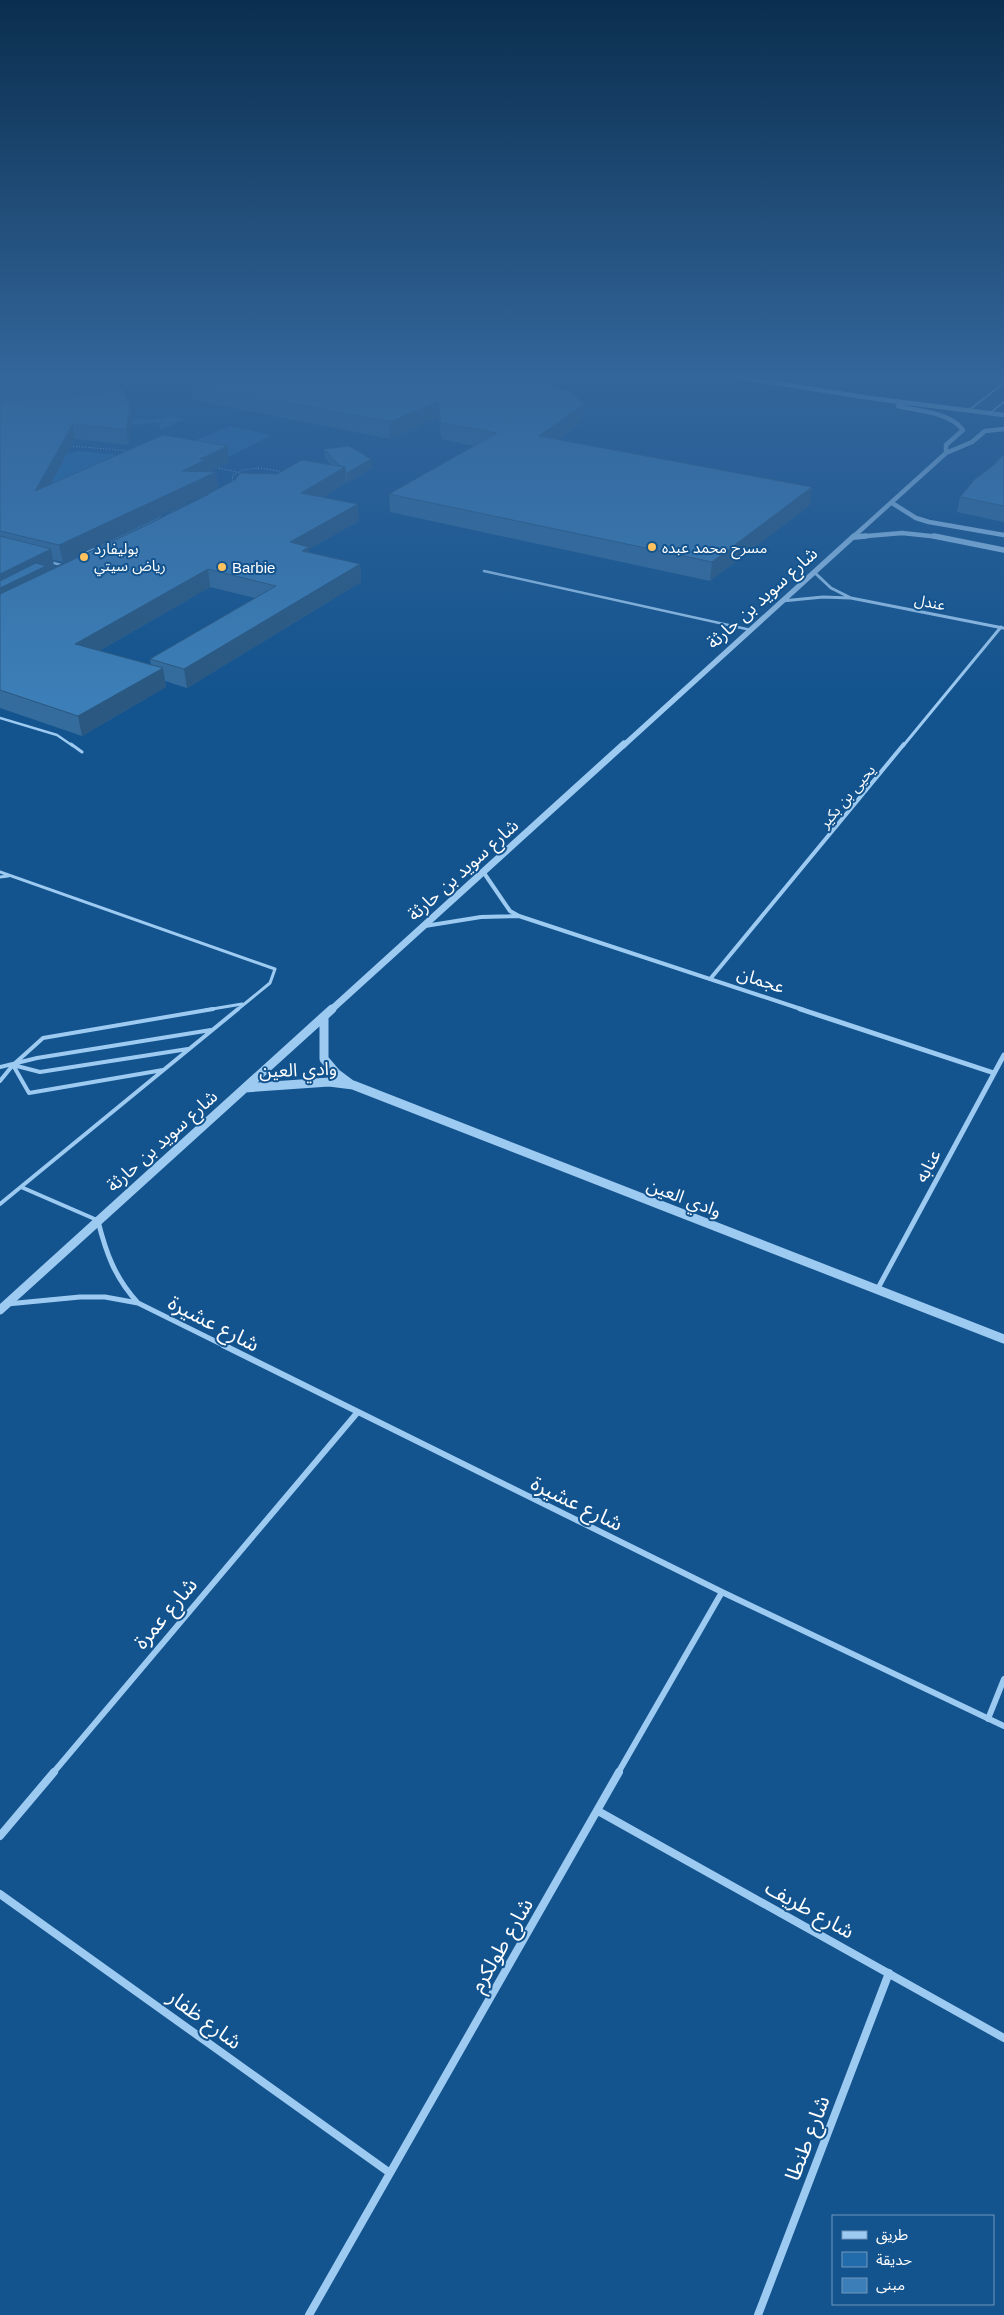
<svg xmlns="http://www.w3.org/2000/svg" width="1004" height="2315" font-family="Helvetica,'Noto Sans Arabic',sans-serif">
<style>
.green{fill:#226cab}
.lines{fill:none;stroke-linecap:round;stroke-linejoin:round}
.path{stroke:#9dcaf1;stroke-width:1;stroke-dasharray:1 2;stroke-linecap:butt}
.service-far3{stroke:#9dcaf1;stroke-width:2}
.service-far2{stroke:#9dcaf1;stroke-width:2.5}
.service-far1{stroke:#9dcaf1;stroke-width:3}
.service{stroke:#9dcaf1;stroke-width:4}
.pedestrian{stroke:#9dcaf1;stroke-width:2.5}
.minor-far4{stroke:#9dcaf1;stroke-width:3}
.minor-far3{stroke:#9dcaf1;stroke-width:4}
.minor-far2{stroke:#9dcaf1;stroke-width:5}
.minor-far1{stroke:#9dcaf1;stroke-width:6}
.minor{stroke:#9dcaf1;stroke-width:8}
.tertiary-far3{stroke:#9dcaf1;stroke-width:4.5}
.tertiary-far2{stroke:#9dcaf1;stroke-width:5.5}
.tertiary-far1{stroke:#9dcaf1;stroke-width:7}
.tertiary{stroke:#9dcaf1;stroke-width:9}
.wall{fill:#346c9d;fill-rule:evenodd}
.shaded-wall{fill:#2a5880}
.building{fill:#3c7eb7;stroke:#2a5880}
.poi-dot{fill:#ffc25d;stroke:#13538e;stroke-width:2}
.labels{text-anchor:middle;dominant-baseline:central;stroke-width:4;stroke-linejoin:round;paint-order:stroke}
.far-poi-label{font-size:15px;fill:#fff;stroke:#13538e;text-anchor:start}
.far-street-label{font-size:15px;fill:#fff;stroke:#13538e}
.street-label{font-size:18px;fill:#fff;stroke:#13538e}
.near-street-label{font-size:21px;fill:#fff;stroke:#13538e}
</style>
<rect width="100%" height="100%" fill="#13538e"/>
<path class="green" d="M0,373H114L126,404L0,416Z
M169,416L185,419L161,430L158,422L127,426L128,420C142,417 157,422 169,416Z
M230,426L267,434L271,436L228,457L194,441Z
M78,451L119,455L56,483L0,470Z"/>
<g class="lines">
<path class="path" d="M70,446L131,451
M213,467L237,472
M258,468L279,471L283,476C270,489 248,488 232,480L233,475L243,470Z"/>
<path class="service-far3" d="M969,410L1004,383
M990,413L1004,402"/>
<path class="service-far2" d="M484,571L751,630
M0,718L57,735L73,746"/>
<path class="service-far1" d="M71,744L82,752
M0,872L275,969L270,983L237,1010
M0,877L8,876
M206,1010L242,1004"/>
<path class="service" d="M13,1065L40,1072L188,1049
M13,1065L29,1093L163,1070
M0,1067L37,1058L211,1030
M0,1081L13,1065L43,1038L213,1009
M21,1187L97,1220
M0,1204L238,1009"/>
<path class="pedestrian" d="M84,554L99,547
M50,562L61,565"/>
<path class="minor-far4" d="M851,598L1003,628
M782,601L823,597L851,598L831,588L814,572
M903,746L1001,627"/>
<path class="minor-far3" d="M519,916L804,1010
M425,926L481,917L519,916L510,911L484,873
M711,978L904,744"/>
<path class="minor-far2" d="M800,1009L994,1073
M877,1290L1004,1055
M138,1303L225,1346
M7,1304L80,1297H105L138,1303C115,1278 106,1253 98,1221"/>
<path class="minor-far1" d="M223,1345L722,1592L1004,1726
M988,1719L1004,1679
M53,1773L357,1413
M618,1773L722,1592"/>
<path class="minor" d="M598,1811L1004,2038
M0,1836L54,1772
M0,1894L390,2173
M309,2315L619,1772
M758,2315L889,1973"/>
<path class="tertiary-far3" d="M713,373L870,398L1004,415
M898,406C918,411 950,412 963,430L946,445V453
M892,503L916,518L929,522L1004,535
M853,537L946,453L972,442L985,431L1004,429
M855,537L902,533L940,537"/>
<path class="tertiary-far2" d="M934,536L1004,550
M855,537L866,536
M623,746L854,536"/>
<path class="tertiary-far1" d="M331,1010L624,744"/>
<path class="tertiary" d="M324,1018V1059L336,1073L352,1085
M245,1088L329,1082L353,1085L1004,1339
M0,1310L332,1009"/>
</g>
<path class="wall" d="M499,380L583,421L558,440L810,505L710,581L390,512L389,494L474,446L441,439L439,417L390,439L193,400L191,384Z
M0,400L130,408L133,423L128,445L75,439L51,484L229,462L208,472H216L218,488L63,562L53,560L54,567L47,570V571L94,549V548L163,517L169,514V512L277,474L331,465L325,458L324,449L372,468L347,483L346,481V483L323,497L359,521L309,549V552L360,564L361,582L187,688L165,681L166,687L82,736L0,708ZM210,587L255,598L150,659L151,665L99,651Z
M1004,454V522L957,512L960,497Z"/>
<path class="shaded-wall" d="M481,373H515L471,393V377Z
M438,401L439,417L390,439V422Z
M584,404L583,421L539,453V436Z
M130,408L133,423L128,445L126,430Z
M73,424L75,439L38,507L35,491Z
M228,446L229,462L207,473L216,472L218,488L63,562L59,545L182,471L200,459Z
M371,459L372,468L347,483V473Z
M345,467L346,483L302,509L301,493Z
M812,487L810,505L710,581L712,562Z
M358,504L359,521L309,549L310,564L290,542Z
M51,549L54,567L47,570L50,583L0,608V574Z
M360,564L361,582L187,688L184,669Z
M208,569L210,587L78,663L75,644Z
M163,668L166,687L82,736L78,716Z"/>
<path class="building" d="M218,373H481L471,377L549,385L571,392L584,404L539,436L812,487L712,562L389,494L497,433L441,423L438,401L390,422L191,384Z
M123,389L130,408L126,430L73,424L35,491L163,435L228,446L200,459L205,460L182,471L216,472L59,545L0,531V400L64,399Z
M349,446L371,459L347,473L345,472V467L340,466L324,449Z
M1004,454V506L960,497L975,479L994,465Z
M302,460L345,467L301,493L358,504L290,542L309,547L302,551L360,564L184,669L150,659L276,586L208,569L75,644L163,668L78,716L0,690V594L153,522L235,480L240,473L277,474Z
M209,494L171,513L169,512Z
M161,516L163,517L96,549L94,548Z
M0,536L51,549L0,574Z
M86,552L87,553L47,571Z
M36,563L46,566L0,588V581Z"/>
<linearGradient id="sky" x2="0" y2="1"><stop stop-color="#0a2e4e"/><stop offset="0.54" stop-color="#33669b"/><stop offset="1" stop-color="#33669b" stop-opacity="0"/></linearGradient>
<rect width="1004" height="697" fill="url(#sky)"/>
<g class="poi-dot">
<circle cx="652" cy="547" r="5"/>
<circle cx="84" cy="557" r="5"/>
<circle cx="222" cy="567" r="5"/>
</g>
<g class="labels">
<g class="far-poi-label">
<text x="662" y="547">مسرح محمد عبده</text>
<text x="94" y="548">بوليفارد<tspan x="94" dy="17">رياض سيتي</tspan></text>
<text x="232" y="567">Barbie</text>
</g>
<g class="far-street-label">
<text transform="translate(930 602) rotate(11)">عندل</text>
<text transform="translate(847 796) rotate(-50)">يحيى بن بكير</text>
</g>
<g class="street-label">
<text transform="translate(762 598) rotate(-42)">شارع سويد بن حارثة</text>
<text transform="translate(463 870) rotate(-42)">شارع سويد بن حارثة</text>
<text transform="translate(761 980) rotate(18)">عجمان</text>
<text transform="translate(298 1070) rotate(-2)">وادي العين</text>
<text transform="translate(162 1141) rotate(-42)">شارع سويد بن حارثة</text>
<text transform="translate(928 1166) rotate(-62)">عنابه</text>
<text transform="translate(684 1198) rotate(21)">وادي العين</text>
</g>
<g class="near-street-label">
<text transform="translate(214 1323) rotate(27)">شارع عشيرة</text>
<text transform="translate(577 1503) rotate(26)">شارع عشيرة</text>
<text transform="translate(165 1613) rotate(-50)">شارع عمرة</text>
<text transform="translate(810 1909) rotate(29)">شارع طريف</text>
<text transform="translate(501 1945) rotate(-60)">شارع طولكرم</text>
<text transform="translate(205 2019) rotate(36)">شارع ظفار</text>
<text transform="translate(807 2138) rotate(-69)">شارع طنطا</text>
</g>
</g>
<rect x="832" y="2215" width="162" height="90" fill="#13538e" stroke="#7198bb"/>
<rect x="842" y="2231" width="25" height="8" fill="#9dcaf1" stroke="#7198bb"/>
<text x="876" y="2240" font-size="15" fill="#ffffff">طريق</text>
<rect x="842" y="2252" width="25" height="15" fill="#226cab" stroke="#7198bb"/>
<text x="876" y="2265" font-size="15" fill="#ffffff">حديقة</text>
<rect x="842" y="2278" width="25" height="15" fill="#3c7eb7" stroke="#7198bb"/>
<text x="876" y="2290" font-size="15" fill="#ffffff">مبنى</text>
</svg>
